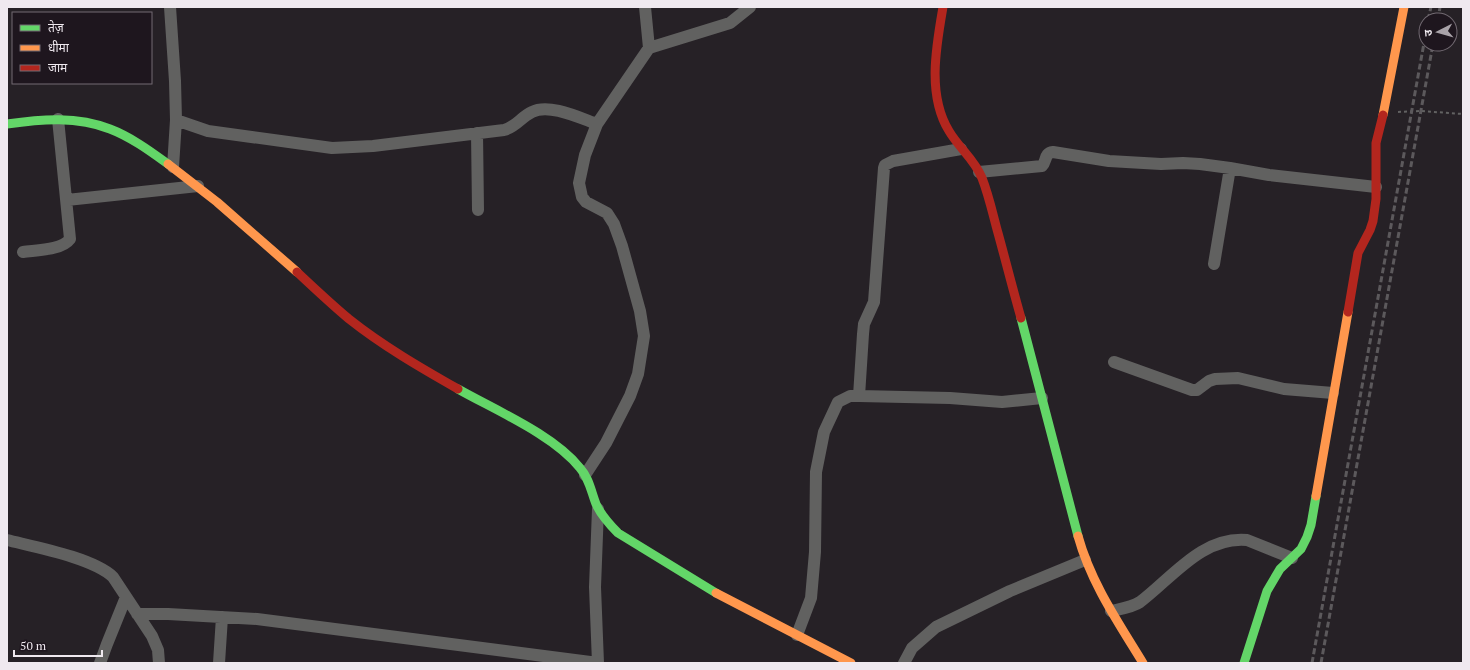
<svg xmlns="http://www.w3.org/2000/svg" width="1470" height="670" font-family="'PT Serif','Noto Sans Devanagari',serif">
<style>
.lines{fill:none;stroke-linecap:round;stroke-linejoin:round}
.path{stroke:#626262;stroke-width:2;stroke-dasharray:3 3;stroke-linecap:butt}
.street{stroke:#616160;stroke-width:12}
.fast{stroke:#63d668;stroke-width:9}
.slow{stroke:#ff974d;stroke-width:9}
.jam{stroke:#b3261e;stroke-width:9}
.rail{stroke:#5c595c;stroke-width:3;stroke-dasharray:6 3;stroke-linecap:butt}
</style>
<rect width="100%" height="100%" fill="#262126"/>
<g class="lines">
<path class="path" d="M1398,112L1421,111L1463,114"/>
<path class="street" d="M170,7L175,81L176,120L173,167
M645,7L649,48
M176,120L208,131L332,148L373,146L504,130C516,127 521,117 532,112C549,103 580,118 597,124
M477,133L478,210
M979,172L1042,166C1047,161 1044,153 1053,152L1109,161L1161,164L1183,163L1200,164L1230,168L1269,175L1376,187
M67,200L198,186
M23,252C37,250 62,250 70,239L58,119
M1214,264L1230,168
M1114,362L1192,390H1197L1209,381L1215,379L1238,378L1284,389L1333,393
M859,396L863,334L864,324L874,302L884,168L885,165L893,161L961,149
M585,475L606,443L630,396L638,374L644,336L640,311L622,246L614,224L607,213L586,202L582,197L579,183L585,155L597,124L649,48L730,23L750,7
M7,540C35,547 93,558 113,577L152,636L158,650L159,663
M1111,611C1120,609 1133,607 1140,602C1172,578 1202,536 1247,540L1292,558
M137,614H168L257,619L598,663
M797,635L811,598L815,552L816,472L824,432L838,402L850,396H859L950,398L1002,402L1042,398
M100,663L107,644L126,597
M219,663L222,617
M598,663L595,587L598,509
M904,663L912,648L936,627L1010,591L1085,560"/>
<path class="fast" d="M7,124C42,119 77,116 110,129C131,137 150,151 168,164
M1021,318L1078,536
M458,389C495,410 554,435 580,468C589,478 591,491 596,504C601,515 609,524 618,533L716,593
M1244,663L1267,591L1280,569L1301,549L1307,537L1311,525L1316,496"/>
<path class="slow" d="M1383,115L1404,7
M168,164L217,202L297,272
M1316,496L1348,312
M1078,536C1091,583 1118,622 1143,663
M716,593L851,663"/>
<path class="jam" d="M943,7C936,47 927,95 949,131C959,148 975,160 982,178C989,196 993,215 998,233C1006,262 1013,290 1021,318
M297,272C314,288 331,304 349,319C383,346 421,368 458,389
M1348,312L1358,253L1370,230L1373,221L1376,199V143L1383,115"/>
<path class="rail" d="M1428,20L1431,7
M1438,20L1440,7
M1312,663L1426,32
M1321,663L1433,44"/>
</g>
<rect width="1470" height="670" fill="none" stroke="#efe9ef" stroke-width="16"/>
<rect x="12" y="12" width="140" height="72" fill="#1e161e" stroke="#726a72"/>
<rect x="20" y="25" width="20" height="6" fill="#63d668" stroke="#726a72"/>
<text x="48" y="32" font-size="12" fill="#efe9ef">तेज़</text>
<rect x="20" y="45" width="20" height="6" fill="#ff974d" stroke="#726a72"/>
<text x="48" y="52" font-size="12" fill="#efe9ef">धीमा</text>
<rect x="20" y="65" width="20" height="6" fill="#b3261e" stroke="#726a72"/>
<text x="48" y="72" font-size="12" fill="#efe9ef">जाम</text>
<g transform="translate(1438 32) rotate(264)"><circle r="19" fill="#1e161e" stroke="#726a72"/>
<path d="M0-3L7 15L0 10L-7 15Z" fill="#a9a3a9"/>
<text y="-6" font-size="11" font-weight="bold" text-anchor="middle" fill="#efe9ef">उ</text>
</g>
<path d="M14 650v6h88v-6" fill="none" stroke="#efe9ef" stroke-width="2"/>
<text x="20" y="650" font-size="12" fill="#efe9ef" stroke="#1e161e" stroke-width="3" paint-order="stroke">50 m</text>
</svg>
